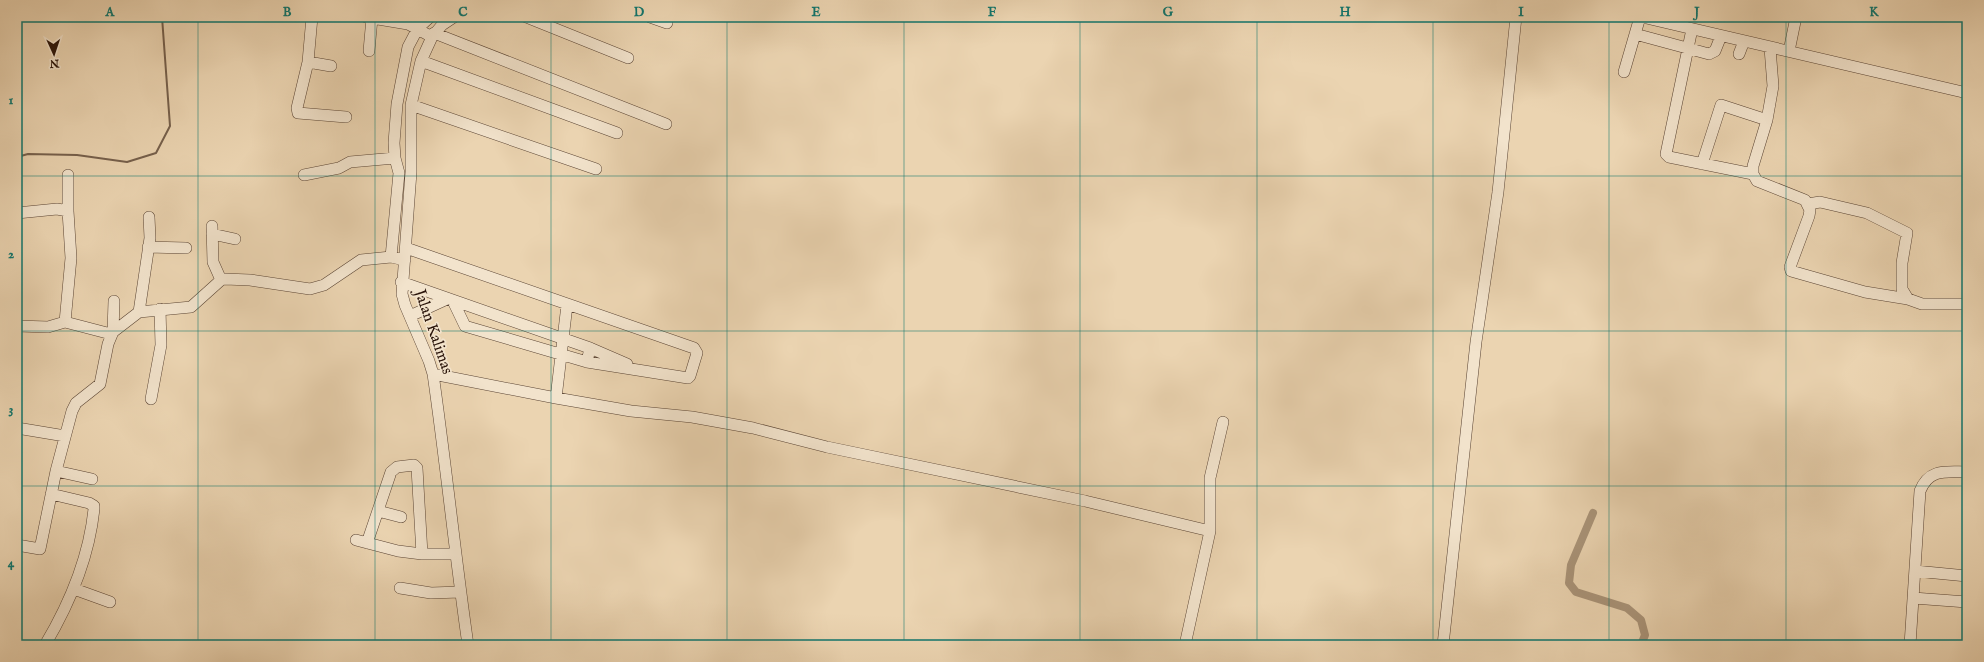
<svg xmlns="http://www.w3.org/2000/svg" width="1984" height="662" font-family="'IM FELL English',serif">
<style>
.lines{fill:none;stroke-linecap:round;stroke-linejoin:round}
.stream{stroke:#76604c;stroke-width:2}
.canal{stroke:#a99378;stroke-width:8}
.minor-casing{stroke:#5a4434;stroke-width:12}
.minor{stroke:#f2e3cc;stroke-width:11}
.grid{fill:none;stroke:#0f766e;stroke-width:1;stroke-opacity:0.55}
.labels{text-anchor:middle;dominant-baseline:central;stroke-width:3.5;stroke-linejoin:round;paint-order:stroke}
.street-label{font-size:16px;fill:#2a140a;stroke:#f2e3cc}
.neatline{fill:none;stroke:#0f766e;stroke-width:1.5}
.grid-label{font-size:13px;text-anchor:middle;font-weight:bold;fill:#0f766e}
</style>
<rect width="100%" height="100%" fill="#ebd4b1"/>
<filter id="stains"><feTurbulence type="fractalNoise" baseFrequency=".005" numOctaves="4"/><feColorMatrix values="0 0 0 0 .2 0 0 0 0 .09 0 0 0 0 .02 0 0 0 .5 -.17"/></filter>
<radialGradient id="worn" r=".72"><stop offset=".6" stop-color="#630" stop-opacity="0"/><stop offset="1" stop-color="#630" stop-opacity=".3"/></radialGradient>
<g class="lines">
<path class="stream" d="M17,157L28,154L77,155L127,162L156,153L170,126L162,17"/>
<path class="canal" d="M1593,513L1571,565L1569,583L1576,592L1627,608L1641,620L1645,635L1641,645"/>
<g class="minor-casing">
<path id="minor" d="M312,17L308,62L331,66
M366,17L408,24L432,37
M454,17L442,25L432,37L421,61L411,105V172L402,294L405,305L429,361L433,374C446,464 455,555 468,645
M526,17L628,58
M650,17L667,23
M1642,17L1967,93
M1692,29L1666,154L1669,157L1753,174
M434,33L666,124
M1635,34L1709,54L1715,51L1721,36
M1770,48L1773,86L1767,120L1753,166V174L1757,181L1805,200L1810,210L1809,216L1790,267L1791,271L1865,292L1908,299L1922,304H1967
M369,51L372,18
M1789,51L1796,17
M1739,54L1744,41
M421,61L617,133
M308,62L297,108L298,113L346,117
M1624,72L1640,17
M411,105L596,169
M1702,164L1721,105L1767,120
M304,175L339,168L350,162L395,158
M1808,204L1820,202L1867,213L1907,233L1902,263V289L1908,299
M68,211V175
M17,213L57,209L68,211L71,258L65,322
M212,226L213,262L221,280
M212,234L235,239
M148,247L186,248
M406,248L694,348L697,353L690,376L688,378L587,362L468,327L465,326L453,301
M391,257L399,173L395,158L394,143L397,104L408,47L418,28L430,17
M401,282L590,348L587,362
M139,312L150,238L149,217
M410,316L447,299
M17,326L48,327L65,322L111,334
M113,332L114,301
M590,348L627,364
M433,374L556,398L631,411L692,417L753,428L827,447L1085,501L1210,531L1185,645
M556,398L567,305
M151,399L161,345L160,309
M17,428L65,436
M56,471L92,479
M378,511L401,517
M1210,531V478L1223,422
M356,540L398,551L422,554
M367,543L391,472L397,467L414,465L417,468L422,554H456
M17,545L40,549L56,471L72,411L76,403L100,384L108,344L113,332L139,312L191,307L221,280L225,279L250,280L310,289L324,285L361,260L391,257L405,260
M1915,571L1967,576
M400,588L431,593L460,592
M74,589L110,602
M1913,598L1967,602
M45,645C70,603 89,558 94,509V506L89,503L51,494
M1443,645L1476,342L1498,192L1516,17
M1910,645L1920,491C1929,468 1946,472 1967,472"/>
</g>
<use href="#minor" class="minor"/>
</g>
<path class="grid" d="M198,17V645M375,17V645M551,17V645M727,17V645M904,17V645M1080,17V645M1257,17V645M1433,17V645M1609,17V645M1786,17V645M17,176H1967M17,331H1967M17,486H1967"/>
<g class="labels">
<g class="street-label">
<text transform="translate(433 332) rotate(71)">Jalan Kalimas</text>
</g>
</g>
<rect width="1984" height="662" fill="none" stroke="#ebd4b1" stroke-width="44"/>
<g transform="translate(54 54) rotate(177)" stroke="#f2e3cc" stroke-width="3" paint-order="stroke">
<path d="M0-3L7 15L0 10L-7 15Z" fill="#2a140a"/>
<text y="-6" font-size="11" font-weight="bold" text-anchor="middle" fill="#2a140a">N</text>
</g>
<rect x="22" y="22" width="1940" height="618" class="neatline"/>
<g class="grid-label">
<text x="110" y="16">A</text>
<text x="287" y="16">B</text>
<text x="463" y="16">C</text>
<text x="639" y="16">D</text>
<text x="816" y="16">E</text>
<text x="992" y="16">F</text>
<text x="1168" y="16">G</text>
<text x="1345" y="16">H</text>
<text x="1521" y="16">I</text>
<text x="1697" y="16">J</text>
<text x="1874" y="16">K</text>
<text x="11" y="104">1</text>
<text x="11" y="258">2</text>
<text x="11" y="413">3</text>
<text x="11" y="567">4</text>
</g>
<rect width="100%" height="100%" filter="url(#stains)"/>
<rect width="100%" height="100%" fill="url(#worn)"/>
</svg>
